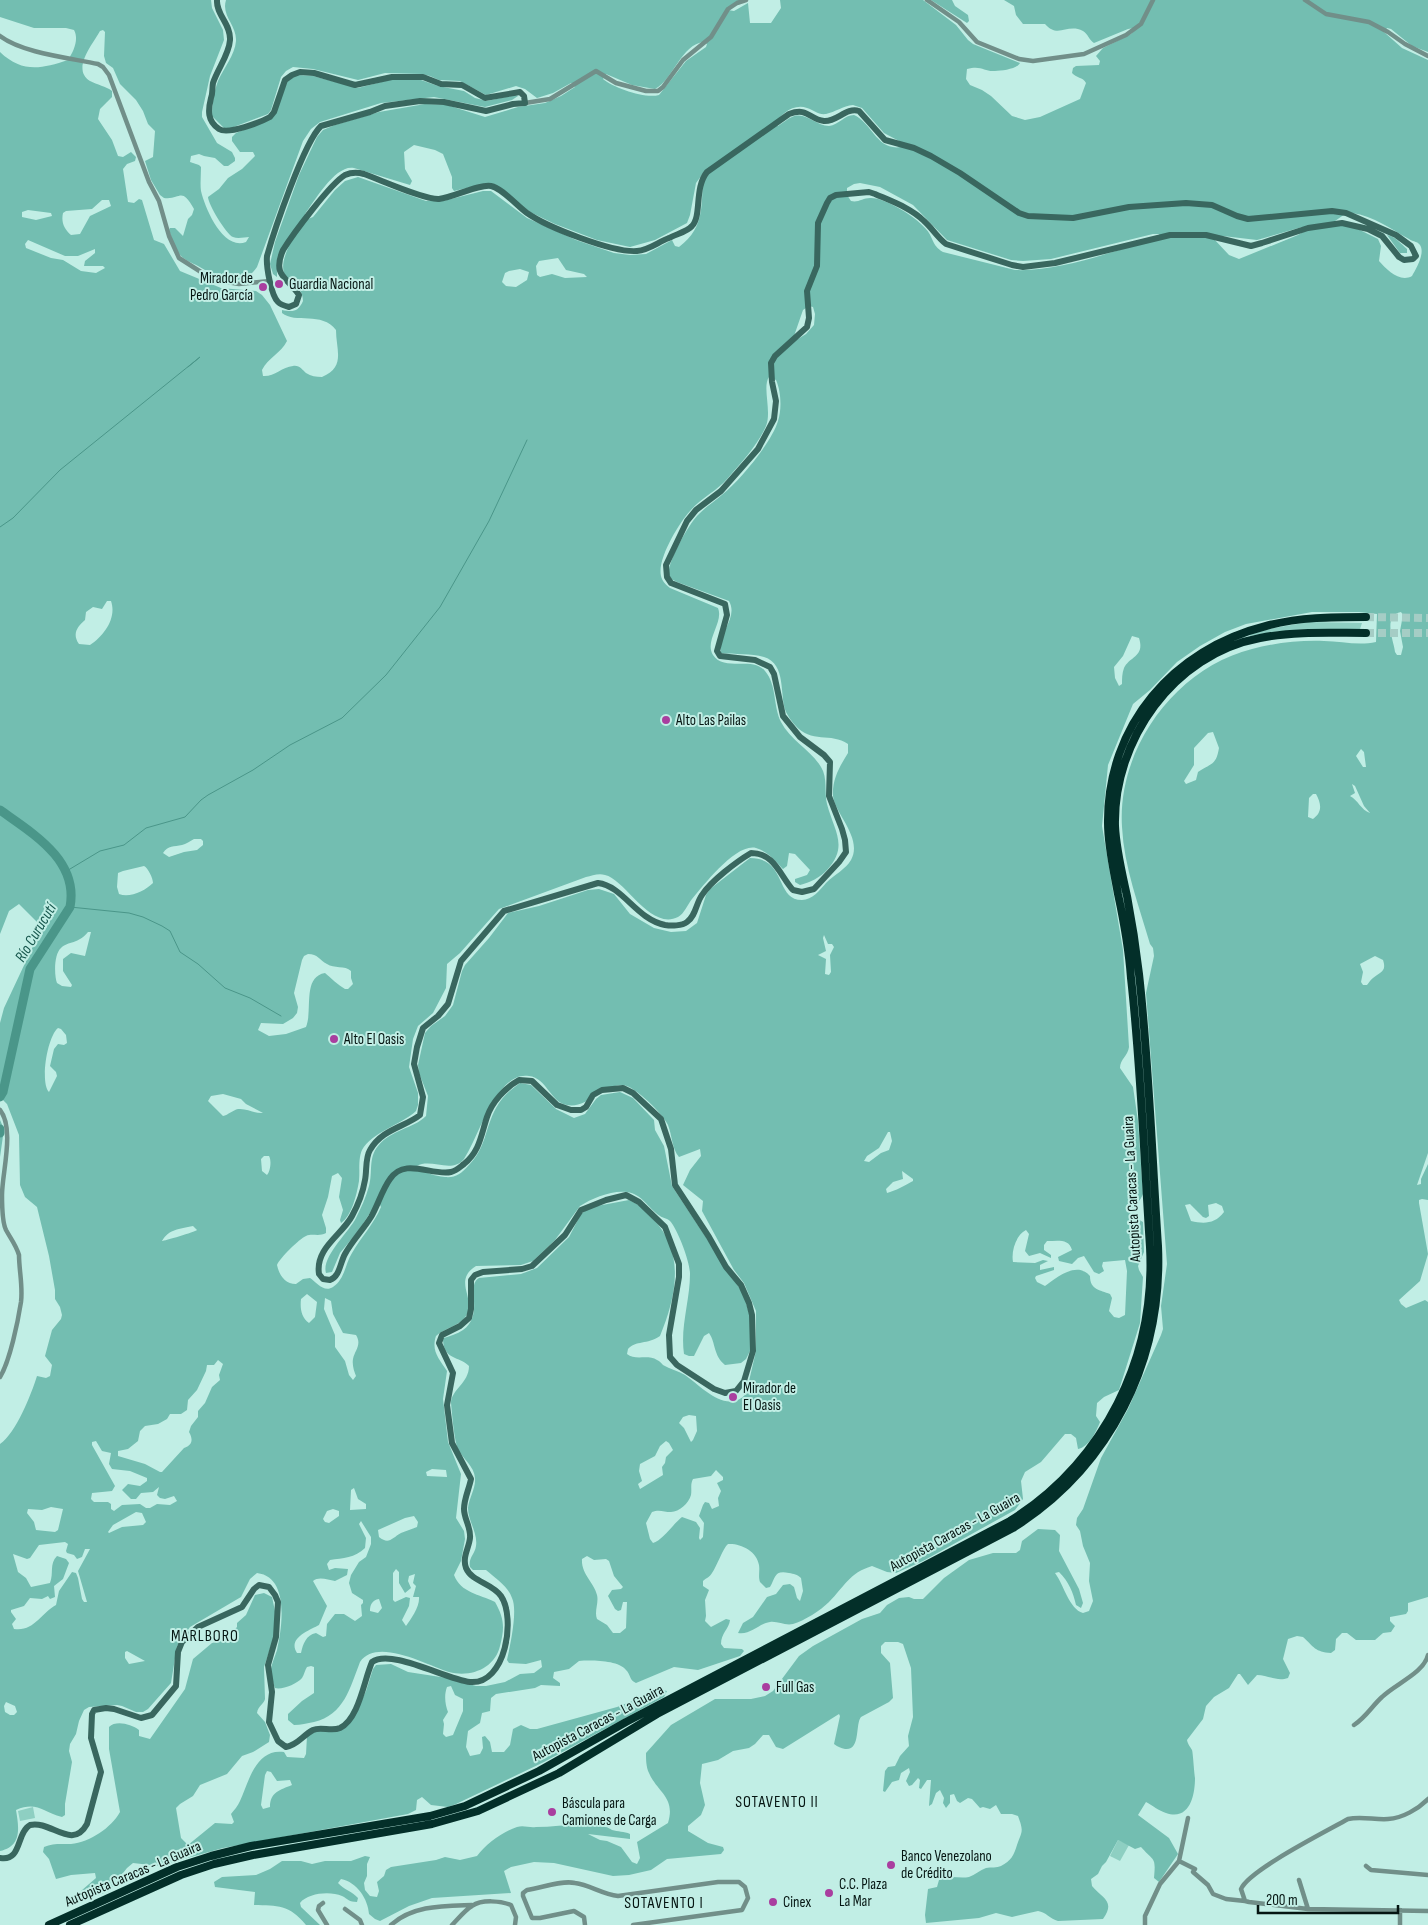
<svg xmlns="http://www.w3.org/2000/svg" width="1428" height="1925" font-family="'Sofia Sans Condensed',sans-serif">
<style>
.green{fill:#8ecfc2}
.forest{fill:#73beb1;fill-rule:evenodd}
.lines{fill:none;stroke-linecap:round;stroke-linejoin:round}
.stream{stroke:#4a9689;stroke-width:1}
.river{stroke:#4a9689;stroke-width:9}
.highway-tunnel{stroke:#a5cdc5;stroke-width:8;stroke-dasharray:8 4;stroke-linecap:butt}
.street{stroke:#718f89;stroke-width:4.5}
.secondary{stroke:#39675f;stroke-width:6}
.highway{stroke:#032f29;stroke-width:8}
.poi-dot{fill:#a93e9f;stroke:#c1eee5;stroke-width:2}
.labels{text-anchor:middle;dominant-baseline:central;stroke-width:4;stroke-linejoin:round;paint-order:stroke}
.poi-label{font-size:15px;fill:#051512;stroke:#c1eee5;text-anchor:start}
.street-label{font-size:15px;fill:#051512;stroke:#c1eee5}
.water-label{font-size:16px;font-style:italic;fill:#16564c;stroke:#c1eee5}
.neighbourhood-label{font-size:16px;letter-spacing:1px;fill:#051512;stroke:#c1eee5}
</style>
<rect width="100%" height="100%" fill="#c1eee5"/>
<path class="green" d="M1309,622L1362,623L1360,629C1323,629 1286,628 1250,636L1249,634L1274,628Z
M33,1807L35,1818L20,1821L18,1811Z
M1118,1840L1129,1845L1120,1861L1110,1856Z"/>
<path class="forest" d="M0,0H211L212,8L223,30L224,40L210,76L202,112V117L217,143L232,152L235,158V161L228,166H224L215,158L204,156L199,154L191,156L190,162L199,165L201,167C201,175 200,184 201,191C205,208 223,251 246,242L249,237C245,237 238,239 233,237C226,234 208,204 208,197L219,189L228,178L242,169L255,156L253,152H240L232,141V137L236,133L272,118L288,80L297,75L313,76L358,88L393,79L421,80L438,86L464,91L475,98L487,101L515,95L518,96L512,100L485,107L434,97L381,103L320,122L311,129L303,141L257,267C242,290 217,277 198,266C192,263 185,260 181,256C175,249 172,239 169,230L170,228H175L183,236L188,219L192,215L194,209C181,186 181,200 164,198L160,195L151,180L145,161L153,157L155,131L148,124L143,111L136,100L120,84L113,68L106,63L104,56L105,32L103,30L100,31C93,44 71,69 90,81C97,85 106,86 112,91V97L100,109L98,119L112,140L118,156L123,157L131,152L136,157L135,161L127,164L123,169L128,202L134,203L139,199L142,200L154,240L164,244L180,271L221,288L256,291L262,295L270,305L287,341C281,353 268,358 262,370L263,376C274,377 282,367 293,366C300,365 302,370 306,373C311,376 316,377 322,377C346,367 336,350 336,330C322,311 295,324 282,313V310C293,312 298,312 303,301C303,277 270,287 289,246L277,267V277L273,274L270,264L275,242L299,175L317,137L323,130L335,125L379,112L425,104L447,105L485,117L518,107L545,103L561,96L575,87L573,83H571L553,93L537,98L525,89L516,86L486,95L460,81L439,80L430,76L422,74L385,73L358,80L313,69L293,67L286,71L281,77L271,110L268,114L231,128H224L212,116C212,105 214,91 218,81C223,69 235,55 236,41C237,25 221,16 226,0H740L728,10L734,11L748,3L750,23H771L781,8L780,0H923L956,25L968,40L973,44L1020,63C1017,69 1002,71 995,71C984,72 982,65 967,69L966,79L970,85L982,90L991,96L1012,116L1025,120L1040,117L1080,99L1086,83C1083,77 1076,78 1072,73L1073,68L1076,66L1099,65L1100,61L1096,56L1103,48L1131,34L1134,31V28L1128,29L1094,43C1089,40 1088,34 1083,31C1067,23 1058,39 1045,24H1023L1016,15L1014,6L1004,0H1428V52L1412,46L1391,29L1387,28L1384,32L1402,48L1428,60V1153L1417,1185L1421,1184V1179L1428,1164V1200L1422,1199L1419,1200V1203L1428,1254L1420,1281L1399,1300L1401,1304L1406,1308L1425,1300L1428,1302V1597L1408,1603V1611L1406,1614L1390,1617V1621L1395,1626L1391,1632L1383,1633L1375,1640H1356L1347,1633H1342L1336,1639L1335,1650L1331,1653C1315,1652 1314,1647 1303,1637L1297,1636L1288,1639L1283,1659L1290,1673L1288,1678C1277,1682 1268,1675 1257,1675L1248,1685L1240,1674H1238L1229,1688L1214,1697L1206,1706L1203,1719L1187,1740C1188,1745 1190,1746 1192,1750C1193,1753 1194,1773 1195,1778C1195,1795 1190,1821 1166,1813C1159,1811 1152,1805 1146,1802L1138,1815L1169,1838L1178,1854L1159,1882L1154,1878C1156,1856 1154,1862 1141,1847L1135,1849L1118,1840L1106,1862L1102,1866L1098,1874L1091,1879L1092,1886C1102,1898 1116,1901 1103,1919L1058,1921C1050,1919 1046,1912 1038,1911L1012,1917L996,1913L979,1918L926,1923L925,1915L928,1889L937,1887L939,1880C949,1874 958,1879 969,1877C975,1875 980,1870 986,1868C991,1867 997,1868 1001,1866C1011,1861 1014,1855 1017,1845C1022,1831 1024,1832 1018,1816L1012,1814H1001L996,1805L990,1809L983,1807L980,1808L972,1799L968,1798L960,1803L957,1801L954,1794L950,1795V1803L946,1808L943,1803L944,1798L940,1790L936,1793L932,1804L929,1806L931,1780H927L921,1789L919,1788L920,1780L918,1778L912,1785L909,1786L906,1781L910,1772L909,1768L901,1773L899,1780L892,1782L885,1792L883,1791L885,1771L888,1767L895,1766L900,1756L909,1746L908,1736L913,1717L911,1668L903,1644L898,1642H885L881,1646V1653L890,1663L893,1698L889,1702L861,1717C855,1724 861,1751 845,1749C841,1748 838,1747 834,1744L840,1716L839,1714L783,1749L776,1747L769,1735H763L755,1744L749,1748L733,1751L718,1760L702,1764L700,1783L705,1805L701,1815L688,1826V1831L708,1843L723,1847L724,1850L721,1854L667,1859L651,1870L629,1875L613,1876L554,1863L534,1862L511,1867L504,1871L511,1893L432,1898L409,1906L380,1921L375,1919L369,1914C368,1899 357,1882 341,1879L338,1883C344,1890 352,1891 358,1898L357,1902C349,1902 348,1899 342,1896C330,1891 308,1893 300,1903L301,1907L320,1925H306C289,1904 278,1906 254,1905L255,1892L215,1887L214,1882L222,1877L256,1875L270,1869L282,1861H301L312,1864L325,1861H351L365,1856L370,1857L367,1864V1876L364,1883L365,1890L370,1896L377,1897L379,1891L377,1882L384,1876L386,1870L391,1867L436,1860L445,1857L460,1860L477,1856C486,1844 502,1832 517,1827C524,1825 529,1828 536,1827C558,1827 583,1822 605,1827C608,1827 610,1829 612,1830C618,1832 624,1831 630,1834V1839L588,1834L600,1840L607,1841L621,1847L632,1862L637,1864L640,1858L637,1842L668,1823C676,1797 657,1792 649,1773C646,1767 646,1759 646,1753L671,1725L715,1699H751L765,1696L773,1691L799,1656L813,1646L862,1619L880,1613L887,1605L899,1598L909,1597L914,1599H923L944,1578L969,1560L993,1553H1016L1020,1550L1022,1541L1038,1529L1055,1530L1060,1535L1059,1551L1079,1589L1083,1603L1081,1608L1076,1605C1073,1592 1069,1582 1059,1572L1055,1573C1064,1585 1069,1609 1083,1613L1089,1611L1093,1601L1089,1581L1090,1563L1083,1546L1080,1531L1076,1525L1077,1518L1083,1509L1101,1458L1128,1409L1161,1335L1163,1329L1161,1306L1167,1264L1146,993L1154,956L1153,948L1150,944C1139,906 1124,867 1122,827C1117,748 1176,668 1252,649C1274,643 1301,640 1324,641C1341,641 1358,646 1376,642L1377,614L1359,612H1312L1246,624L1225,632L1200,646L1177,662L1150,690L1133,704L1108,765L1102,826L1123,950L1129,1047C1128,1056 1120,1059 1120,1068L1133,1087L1138,1121L1143,1194C1139,1205 1130,1205 1136,1218L1143,1222L1144,1252L1138,1266L1139,1270L1143,1277L1140,1323L1119,1390L1104,1397L1097,1403L1096,1416L1100,1422C1096,1432 1089,1447 1078,1449L1076,1438L1071,1434H1065L1041,1462L1025,1472L1021,1481L1023,1499L1015,1510L923,1561L896,1573L887,1572L872,1566C849,1573 845,1586 829,1602C821,1610 804,1621 793,1624C785,1626 778,1621 770,1622C758,1624 751,1635 738,1633L743,1623L753,1617L767,1597L776,1594L783,1585L790,1584L794,1587L797,1598L800,1601L803,1591L801,1578C797,1574 794,1574 789,1573C774,1570 776,1577 770,1587L766,1588L760,1582C758,1576 760,1571 759,1565C757,1551 740,1543 728,1544C723,1548 717,1566 712,1573C710,1577 706,1578 703,1581V1586L709,1590L705,1600L706,1616L705,1621L711,1627L726,1619L730,1620C729,1629 721,1633 721,1644L724,1648L742,1649L744,1651L740,1656L698,1670L674,1667L636,1683C629,1680 631,1675 626,1670C618,1660 591,1660 579,1661L569,1669L554,1672L553,1678L560,1683V1686L541,1685L535,1688L496,1694L491,1698L490,1711L482,1713L480,1723L468,1731L466,1747L470,1756L480,1754L483,1748L482,1737L485,1736L490,1742L492,1752H504L510,1745L513,1729L521,1725L530,1729H537L617,1707L661,1690L667,1691L664,1697L544,1762L456,1804L448,1807L431,1805L422,1797L417,1800L416,1810L408,1814L223,1848L159,1866L133,1863L127,1868L109,1891L86,1900L81,1891L96,1878L95,1873L71,1875L56,1879L49,1859L43,1852L44,1847C53,1843 61,1844 71,1844C90,1842 111,1828 120,1812L109,1749V1727C116,1720 131,1724 139,1730V1736L150,1739L185,1689L193,1659L212,1643L225,1640L237,1627V1623L246,1615L255,1595L264,1593L272,1597L275,1611L274,1637L264,1667L265,1699C264,1704 258,1706 257,1713L265,1722L270,1735L269,1742L253,1752L242,1756L227,1774L200,1785L193,1796L180,1804L176,1808L181,1838L188,1845L215,1823L232,1824L234,1822L231,1814C234,1810 238,1806 240,1801C249,1781 256,1748 284,1752L287,1757L304,1758L306,1754L307,1736L311,1731H331L352,1720L366,1691L373,1669L376,1665L391,1664L408,1672L447,1678L476,1686H486L505,1682L520,1674L534,1673L542,1667L541,1660L526,1664L509,1663L507,1660C510,1646 518,1611 512,1598C508,1586 495,1578 486,1570H473L470,1567C468,1558 475,1554 476,1546C478,1533 468,1521 468,1508C469,1498 476,1488 475,1478C474,1466 463,1459 458,1449C454,1439 452,1413 451,1403C451,1390 469,1383 469,1366C459,1356 444,1360 443,1340L444,1338C450,1336 457,1334 463,1330C485,1314 465,1286 479,1278L521,1274L537,1268L569,1237L581,1214L586,1210L597,1206L629,1200C639,1204 646,1211 653,1219C686,1253 676,1297 660,1336C647,1345 636,1340 628,1349L627,1354C635,1361 648,1354 657,1360C660,1361 661,1363 663,1365C670,1369 678,1371 685,1375C701,1386 726,1415 746,1394L756,1351V1311L744,1283L734,1270L702,1211L703,1201L683,1185L690,1170L701,1156L700,1149L679,1157C672,1149 672,1135 668,1125C663,1114 635,1086 623,1085C602,1084 588,1109 567,1105C550,1102 547,1078 529,1076C497,1070 478,1139 464,1159C452,1174 431,1158 417,1166C425,1173 434,1176 445,1177C455,1178 461,1174 468,1166C487,1147 484,1130 496,1108C502,1097 510,1090 520,1083L531,1085L556,1109L574,1118L585,1114L596,1099L601,1095L620,1092L633,1098L654,1120L655,1130L664,1146L672,1186L744,1295L750,1317V1351L746,1359L741,1363L725,1365C713,1355 716,1343 709,1333L704,1336L694,1356H689L684,1354C680,1327 690,1301 690,1274C690,1262 678,1230 670,1221C667,1218 663,1218 660,1216C648,1208 642,1194 627,1192C612,1190 592,1198 580,1206L555,1240L533,1261L521,1265L476,1266C452,1281 477,1299 466,1316C460,1326 444,1328 436,1336C431,1351 439,1359 447,1371L443,1399L448,1442L461,1474L456,1518L464,1531L465,1539L461,1561L454,1575C461,1593 479,1594 495,1602C504,1618 505,1627 500,1646C495,1668 471,1678 449,1672C426,1665 377,1637 360,1662C350,1688 344,1715 314,1722C307,1723 301,1725 294,1725L288,1720V1714L302,1701L314,1693V1667L311,1666L307,1667C305,1670 304,1675 302,1678C297,1684 282,1690 275,1688C273,1683 271,1675 271,1669C272,1663 275,1656 277,1650C282,1628 290,1577 257,1573L250,1579L241,1597L190,1627L177,1646L171,1683L148,1709L143,1712H136L122,1706L117,1705L89,1707L84,1710L79,1721L76,1734L70,1744L69,1751L72,1762L65,1804V1815L62,1817C42,1812 37,1801 16,1810C19,1828 22,1846 0,1851V1444C16,1433 31,1395 37,1376L46,1378L50,1376L52,1365L45,1356L52,1330L61,1319L62,1315L60,1307L55,1299V1290L49,1256L37,1207L25,1197L20,1185L19,1135L7,1104L0,1097V1023L4,1008L42,927L19,904L9,911L0,934V52C22,73 41,69 68,60C74,51 79,39 74,30L66,28H34L0,17ZM704,42L707,44L706,47L686,61L659,95C645,99 614,88 603,79L606,74L632,85L655,89C673,80 681,44 704,42ZM853,105L862,108L884,133L899,141L901,147C877,151 872,123 854,115C844,115 839,125 829,126C815,126 806,111 792,117C787,119 783,123 778,126L775,125C780,114 794,103 807,108C814,110 818,115 826,114C835,112 843,106 853,105ZM414,145L435,150L443,154L452,177V188L454,191L488,183L532,213L555,224L597,240L630,247L655,240L687,223L690,215L696,183L704,172C700,203 707,226 679,247L675,246L672,240L646,254L630,255L614,253L576,240L527,218L491,191H483L443,201H426L358,177L345,181L335,190L313,217L308,219L305,214C315,200 336,164 354,168L410,185L412,181L405,169L404,152ZM860,183L880,187L913,205L947,240L1011,260L1023,261L1051,259L1153,234H1159L1160,237C1117,250 1060,272 1015,270L943,252C931,245 934,237 925,228C916,217 884,197 870,198C863,198 858,203 851,201L847,195V188L854,184ZM102,200H109L111,206L90,216L80,234L71,235C64,229 61,222 63,213L66,211L92,209ZM28,210L51,213L52,216L36,220L22,217V212ZM1352,213C1374,216 1391,229 1409,239C1413,242 1419,241 1421,247C1424,255 1416,269 1412,276C1400,283 1387,270 1379,261L1381,246L1378,239L1360,230L1335,221L1345,214ZM1302,227L1303,232L1298,235L1239,259L1229,255L1214,239L1223,236L1257,240ZM28,240L65,256H78L95,249V253L85,261L84,266H103L105,268L96,273L81,271L63,260L51,258L26,248L25,244ZM558,258L566,270L584,274L587,277L565,278L552,274L540,277L537,275L536,266L539,261ZM520,269L529,272L527,280L516,287L506,286L502,282L505,273L509,271ZM809,306L813,307L815,314L814,325L806,334L798,339L794,336L803,310ZM769,377L776,380C781,391 782,409 778,421C772,442 740,480 723,494C714,502 704,508 697,516C688,526 667,562 669,574C670,579 673,580 677,582L729,601C739,619 716,634 721,653C735,655 751,653 764,657C787,664 779,695 786,712C788,716 792,722 795,725C811,744 831,732 848,744V753C840,766 832,779 833,796C835,814 863,838 851,860C846,869 834,875 826,883C820,890 812,900 802,900C775,900 787,858 750,858L710,889L706,895L697,923L686,931L671,932L654,928L630,914L614,894L599,889L588,890L539,906L508,913L489,938L465,965L462,971L453,1005L445,1016L431,1026L425,1033L418,1065L419,1073L428,1096L426,1116C413,1129 392,1129 378,1146C368,1158 373,1172 369,1186C366,1197 361,1208 356,1218C349,1232 321,1257 326,1273L332,1272L340,1253L359,1230L375,1205L379,1203L381,1207C374,1224 361,1237 352,1253C345,1264 345,1279 333,1287C324,1293 316,1282 310,1278L303,1279L296,1284C285,1284 279,1275 277,1265C280,1258 299,1239 306,1236C312,1233 319,1237 326,1233V1228L322,1215L328,1197L332,1176L338,1173L342,1178L339,1197L343,1210L340,1220L341,1223C352,1216 357,1193 359,1181C360,1171 358,1159 362,1150C371,1133 402,1124 416,1111L418,1105V1093L409,1067L413,1039L418,1026L433,1013L446,988L447,964L460,953L499,909L586,877C592,876 598,873 605,875C625,879 650,931 678,917C684,914 688,904 692,899C704,885 736,843 756,848C767,851 776,861 783,869L787,866L789,853L795,854L810,870L807,875L795,879V882L800,885C809,883 821,877 827,870C849,846 834,831 827,804C824,792 828,778 821,767C811,750 790,740 781,722C773,706 777,685 765,671C753,656 724,672 713,655C704,641 724,622 718,608L670,588C666,585 662,581 661,576C657,559 679,523 690,511C701,498 717,491 728,478C741,463 758,445 766,426C772,411 762,387 769,377ZM107,601H111C117,618 104,636 90,645L79,644C72,634 77,627 85,620L86,612L93,607L102,609ZM1401,612L1403,615L1400,631L1403,647L1401,655H1397L1395,652C1394,641 1382,616 1401,612ZM1132,636L1139,638C1145,657 1130,656 1124,668C1122,673 1122,679 1122,684L1119,686L1115,678L1114,667L1123,656ZM1213,732L1219,748C1216,766 1211,763 1198,772L1196,780L1186,784L1184,781L1194,765V748L1208,733ZM1361,749L1364,752L1366,767H1363L1356,756ZM1352,784L1355,786L1364,806L1370,813C1361,810 1358,800 1350,796L1355,793ZM1313,794H1316C1321,803 1323,812 1313,819L1308,817L1309,798ZM194,839H201L203,841V845L197,850L184,852L169,857L163,853C168,845 174,847 182,845C186,844 190,841 194,839ZM144,866C148,868 153,878 153,883C145,891 130,898 119,894L117,887L118,873L123,871ZM88,932H91L85,956L71,953L63,959V971L72,985L71,987L62,986L57,983C54,975 54,954 61,948C68,941 79,944 88,932ZM824,935L828,944H832L834,947L830,955L831,972L829,975L825,974L826,959L818,955L826,951L823,938ZM308,954C318,954 319,960 327,964C334,969 345,965 351,971V978L353,984L348,989H345C338,985 331,978 325,973C302,977 313,1010 306,1027L286,1034L269,1036L258,1030L261,1023L283,1024L293,1018L297,1013L298,1007L294,993L302,960L304,956ZM1375,956L1383,960C1387,972 1380,972 1373,978C1370,980 1369,983 1367,985H1363L1361,982L1363,972L1360,964ZM58,1028L61,1029L66,1035L67,1043L64,1045L58,1044L54,1049L50,1066L56,1072L57,1076L49,1092C40,1083 47,1037 58,1028ZM223,1094L241,1099L246,1104L263,1113C255,1114 247,1108 238,1109C233,1110 228,1115 223,1116L208,1101L211,1096ZM888,1132H890L892,1141L889,1150L881,1153L869,1162L864,1161L867,1156L879,1148ZM264,1156H269C272,1161 270,1172 267,1175L262,1171L261,1159ZM902,1171L913,1179V1181C906,1185 895,1191 887,1193L886,1189L893,1182L903,1179ZM1216,1203L1222,1206L1224,1212C1215,1224 1204,1224 1191,1221L1185,1205L1190,1204L1203,1217L1206,1218L1209,1216L1208,1205ZM193,1226L197,1230C195,1232 164,1241 162,1241C169,1229 179,1229 193,1226ZM1026,1230L1029,1234L1025,1251L1029,1256L1040,1253L1051,1258V1255L1044,1250V1245L1047,1241C1057,1241 1069,1238 1072,1250L1058,1257L1059,1261L1072,1264L1078,1258L1084,1256L1094,1272L1099,1274L1104,1271L1102,1266L1103,1262L1125,1260L1127,1271L1125,1315L1119,1318L1114,1317L1109,1311L1112,1298L1110,1294C1100,1290 1090,1290 1090,1276C1077,1261 1057,1277 1045,1286L1037,1282L1035,1278L1036,1276L1054,1270V1267L1040,1270V1265L1048,1261L1043,1260L1035,1263L1013,1262C1011,1251 1016,1235 1026,1230ZM307,1294L317,1302L315,1317L309,1323C301,1317 300,1308 301,1299ZM325,1298L331,1301L333,1314L343,1333L356,1335C362,1345 355,1350 353,1359C352,1365 354,1371 356,1376L353,1380L349,1375L345,1361L335,1347V1335L324,1309ZM218,1360L223,1364L219,1375L220,1380L212,1387L205,1403L198,1411V1417L191,1426L189,1432C193,1439 193,1445 184,1448L162,1472H160L145,1464L118,1456V1451L128,1449L138,1441L140,1431L145,1426L158,1424L167,1419L170,1414H181L187,1410L188,1400L197,1390L206,1371L207,1365H214ZM689,1415L696,1416L697,1431L693,1440L691,1442L684,1428L679,1423L683,1417ZM96,1441L102,1451L111,1453L109,1464L112,1469L130,1471L147,1478V1481L140,1486L128,1484L122,1490L131,1499H136L141,1493L153,1492L159,1487L157,1495L160,1498L165,1499L174,1496L177,1501L170,1505L157,1504L150,1508H146L140,1504L122,1505L114,1511L111,1509V1504L108,1502H94L91,1499L92,1493L112,1491L115,1486L92,1445V1442ZM666,1441L669,1443L673,1450L666,1457L665,1463L662,1467L663,1475L640,1489L638,1484L642,1481L639,1471L640,1464L655,1456L660,1446ZM432,1469L446,1470L447,1477L427,1476L426,1472ZM716,1470L723,1477V1480L717,1483L721,1491L718,1498L719,1506L712,1509L709,1503L705,1502L703,1505L699,1516L704,1523L703,1537L700,1540L699,1538L700,1528L696,1522L682,1517C674,1523 662,1541 653,1543L650,1539L646,1523L652,1512C659,1509 664,1512 671,1512C679,1512 689,1503 691,1495C692,1488 690,1485 693,1479L711,1476ZM354,1488L358,1499L366,1504V1509L350,1510L351,1490ZM51,1507L63,1509L58,1530L55,1532L36,1530L34,1522L27,1513L28,1509L42,1510ZM333,1509L339,1511V1516L329,1523L325,1522L323,1519L327,1511ZM136,1512L142,1513L146,1522L143,1525L122,1527L109,1533L108,1532L113,1525ZM414,1516L418,1522L417,1527C412,1529 406,1531 401,1533C392,1538 389,1545 379,1537L378,1530L405,1518ZM361,1521L371,1537V1544L366,1557L359,1562L351,1575L349,1583L352,1593L363,1600V1603L361,1605L362,1616L355,1621L344,1614H335L327,1624L326,1636L323,1637L316,1633C306,1635 303,1644 301,1653H297C287,1638 310,1630 319,1625L327,1606L313,1581C319,1576 328,1580 335,1581L347,1575L348,1569L335,1568L329,1570L327,1564L330,1560C343,1558 355,1558 365,1548L366,1538L359,1524ZM65,1542L68,1544L66,1551L67,1553L74,1555L77,1559L82,1557L85,1549H90L78,1571L87,1602H84L82,1599L78,1578L76,1573L72,1572L59,1591L56,1605C41,1613 34,1632 14,1629L12,1624L16,1619L11,1612V1610L24,1606L30,1598L42,1599L48,1596L50,1599L55,1597L54,1586L63,1579L69,1563L66,1559L57,1556C49,1564 54,1573 50,1583L31,1587L26,1578L18,1572L13,1554L27,1559L30,1558L39,1545ZM587,1556L594,1560L606,1559L609,1561L614,1576L623,1587L621,1589L612,1590L608,1596L615,1609L618,1611L621,1610L623,1602H627L626,1628L620,1633H613L607,1625L597,1619C594,1611 599,1603 597,1595C594,1582 581,1574 582,1559ZM396,1569L399,1572V1583L405,1593L411,1588L408,1581L409,1576L415,1574L413,1583L416,1586L413,1597H419C420,1606 411,1619 406,1626L402,1620L409,1606L410,1598L406,1597L395,1602L393,1600V1573ZM379,1599L382,1608L378,1613L370,1611C370,1605 372,1600 379,1599ZM127,1651L145,1661L129,1664L125,1658V1652ZM451,1686L455,1695L463,1699V1711L453,1735L446,1737L443,1734L444,1724L443,1720L448,1712C445,1704 444,1695 447,1687ZM6,1702L15,1706L17,1712L14,1715H10L5,1712L4,1706ZM267,1771L271,1772L277,1781L290,1780L292,1785C280,1790 270,1792 270,1807L263,1809L261,1805L265,1775Z
M931,0H952L955,6L968,15L969,21L967,23Z
M1387,235C1395,236 1401,244 1407,249V253H1400Z
M0,1120L4,1129L0,1157Z"/>
<g class="lines">
<path class="stream" d="M0,527L13,518L60,470L200,357L188,367
M65,872L100,851L124,845L146,828L185,817L201,800L208,795L253,770L290,745L342,718L386,675L440,607L489,521L527,440
M70,907L129,913L143,917L162,926L170,931L180,952L198,964L225,988L250,998L281,1016"/>
<path class="river" d="M0,810C32,833 79,860 70,907L30,969L3,1092L0,1097
M0,1129V1133"/>
<path class="highway-tunnel" d="M1366,617L1428,618
M1366,633H1428"/>
<path class="street" d="M927,0L959,22L977,42L1019,59L1033,61L1084,54L1126,35L1141,24L1153,0
M1305,0L1326,14L1369,22L1388,32L1405,44L1428,56
M0,36C22,53 70,58 98,64L103,67L109,75L149,182L159,201L169,236L179,258L201,272L221,281L239,284L270,281
M525,103L550,99L596,71L616,83L646,91H658L663,87L683,60L711,37L728,9L737,3L746,0
M0,1110C15,1129 2,1173 2,1195C2,1205 2,1222 6,1230C11,1239 16,1245 19,1255C19,1270 23,1286 21,1302C18,1321 10,1361 0,1377
M1354,1725C1366,1717 1372,1706 1382,1697C1395,1684 1424,1673 1428,1655
M1428,1799C1418,1809 1403,1818 1388,1819C1375,1820 1361,1816 1348,1819C1327,1831 1249,1870 1241,1889L1245,1901L1249,1902L1308,1909L1428,1911
M1179,1861L1195,1869L1193,1872L1208,1885L1213,1894L1226,1899L1245,1901
M1366,1866L1371,1870L1428,1875
M1299,1880L1308,1909
M323,1903L319,1906L318,1910L327,1925
M345,1909L360,1920L362,1925
M1400,1910V1925
M391,1925C413,1905 444,1906 472,1905
M452,1925C458,1919 465,1910 472,1906C482,1899 501,1901 511,1905L516,1917L515,1925
M585,1925L584,1917L574,1911L540,1918H532L523,1896V1893L527,1890C542,1888 561,1880 575,1883C590,1885 602,1894 618,1896L718,1882H739L745,1887L748,1898L742,1910L633,1925
M1145,1925V1916L1160,1884L1179,1861L1188,1818"/>
<path class="secondary" d="M0,1858C22,1862 16,1833 30,1825C51,1820 72,1851 87,1824L101,1772L91,1738L92,1714L94,1710L106,1708L114,1709L141,1718L152,1715L176,1686L178,1652L182,1642L198,1627L242,1607L254,1589L259,1585L269,1587L275,1595L278,1602L276,1637L268,1665L272,1692L269,1722L278,1741L286,1747C298,1745 303,1735 313,1730C321,1726 331,1732 340,1728C359,1719 364,1680 372,1662C391,1648 447,1680 470,1682C506,1685 516,1618 501,1596C492,1583 472,1582 466,1568C462,1557 469,1548 470,1538C471,1527 464,1519 464,1509C464,1499 469,1489 471,1479L452,1443L447,1405L453,1373L439,1343L442,1335L460,1326L469,1318L471,1309V1280L475,1275L483,1272L522,1269L532,1266L565,1235L581,1210L606,1200L626,1195L639,1202L665,1227L679,1264V1277L669,1335L670,1357L677,1365L714,1389L725,1393L736,1391L744,1381L753,1351L752,1315L749,1303L741,1285L726,1267L709,1237L675,1185L671,1149L661,1119L633,1093L623,1088L602,1090L593,1095L586,1107L581,1110H571L557,1105L532,1081L519,1080C505,1088 492,1102 487,1117C481,1135 480,1151 464,1164C460,1167 456,1171 451,1172C431,1176 405,1157 390,1179C382,1190 378,1205 371,1217C363,1230 352,1241 345,1254C340,1263 340,1276 330,1280L323,1279L319,1274C315,1248 342,1235 352,1216C358,1205 363,1192 365,1180C367,1171 365,1158 370,1150C382,1129 405,1127 420,1115L423,1097L414,1064L417,1047L423,1028L438,1016L448,1004L461,961L504,911L598,883C623,886 636,919 665,925C671,926 682,926 687,922C696,916 696,903 702,895C711,881 736,862 751,853C775,853 780,876 793,890L802,892L814,889L839,862L846,852L845,840L842,829L829,796L830,762L824,755L800,737L783,716L774,674L770,667L755,660L720,656L717,651L727,615L725,604L671,583L667,577L666,565L687,521L696,510L721,491L758,449L774,419L776,401L772,382L771,363L775,356L807,327L809,318L807,291L817,266L818,223L827,203L830,198L836,195L869,192L875,194C891,201 911,208 924,221C932,228 937,237 946,244L1012,265L1023,267L1055,263L1170,235H1206L1251,246L1262,243L1308,228L1342,223L1368,229L1382,236L1399,257L1404,260L1413,259L1416,256L1411,246L1396,235L1346,213L1332,211L1248,219L1237,216L1212,205L1186,203L1129,207L1073,218L1028,216L1019,213L960,173L931,156L914,148L885,140L859,111C846,107 837,122 824,121C809,119 808,107 789,114L707,172C694,188 702,216 692,226C687,232 676,234 669,238C658,242 649,250 637,251C613,253 547,227 527,213C517,206 502,188 491,186C479,184 454,197 439,199C425,200 381,180 364,174C357,172 352,172 345,175C330,184 293,234 283,250C272,276 287,277 299,295L296,304L289,307C285,306 281,305 278,302C271,295 266,266 267,256C274,231 304,142 321,126L370,112L385,106L420,101L444,102L486,111L513,104L525,103L524,96L520,92L485,98L462,85L441,84L423,77H392L355,85L314,73L300,72L292,75L285,80L274,112L270,117C261,122 228,135 219,129C207,121 208,110 211,98C213,93 212,88 213,83C218,68 229,55 230,40C231,24 216,15 217,0"/>
<path class="highway" d="M49,1925L177,1867L211,1856L251,1846L430,1816L465,1806L539,1771L626,1722L1010,1521C1104,1462 1156,1358 1150,1247C1144,1157 1141,1067 1131,978C1129,950 1124,922 1118,894C1114,871 1108,847 1108,823C1107,725 1174,649 1266,626C1299,617 1333,617 1366,617
M70,1925L181,1875L214,1864L253,1855L432,1824L478,1811L559,1773L657,1714L1013,1528C1110,1467 1163,1361 1158,1246C1152,1156 1149,1064 1139,974C1136,948 1132,922 1127,896C1122,873 1116,849 1115,826C1113,740 1174,654 1260,638C1294,631 1331,633 1366,633"/>
</g>
<g class="poi-dot">
<circle cx="279" cy="284" r="5"/>
<circle cx="263" cy="287" r="5"/>
<circle cx="666" cy="720" r="5"/>
<circle cx="334" cy="1039" r="5"/>
<circle cx="733" cy="1397" r="5"/>
<circle cx="766" cy="1687" r="5"/>
<circle cx="552" cy="1812" r="5"/>
<circle cx="891" cy="1865" r="5"/>
<circle cx="829" cy="1893" r="5"/>
<circle cx="773" cy="1902" r="5"/>
</g>
<g class="labels">
<g class="poi-label">
<text x="253" y="278" text-anchor="end">Mirador de<tspan x="253" dy="17">Pedro García</tspan></text>
<text x="289" y="284">Guardia Nacional</text>
<text x="676" y="720">Alto Las Pailas</text>
<text x="344" y="1039">Alto El Oasis</text>
<text x="743" y="1388">Mirador de<tspan x="743" dy="17">El Oasis</tspan></text>
<text x="776" y="1687">Full Gas</text>
<text x="562" y="1803">Báscula para<tspan x="562" dy="17">Camiones de Carga</tspan></text>
<text x="901" y="1856">Banco Venezolano<tspan x="901" dy="17">de Crédito</tspan></text>
<text x="839" y="1884">C.C. Plaza<tspan x="839" dy="17">La Mar</tspan></text>
<text x="783" y="1902">Cinex</text>
</g>
<g class="street-label">
<text transform="translate(1132 1189) rotate(-93)">Autopista Caracas - La Guaira</text>
<text transform="translate(955 1532) rotate(-29)">Autopista Caracas - La Guaira</text>
<text transform="translate(598 1723) rotate(-28)">Autopista Caracas - La Guaira</text>
<text transform="translate(133 1874) rotate(-23)">Autopista Caracas - La Guaira</text>
</g>
<g class="water-label">
<text transform="translate(36 933) rotate(-59)">Río Curucutí</text>
</g>
<g class="neighbourhood-label">
<text x="205" y="1636">MARLBORO</text>
<text x="777" y="1802">SOTAVENTO II</text>
<text x="664" y="1903">SOTAVENTO I</text>
</g>
</g>
<path d="M1258 1905v8h140v-8" fill="none" stroke="#051512" stroke-width="2.5"/>
<text x="1266" y="1905" font-size="15" fill="#051512" stroke="#c1eee5" stroke-width="4" paint-order="stroke">200 m</text>
</svg>
